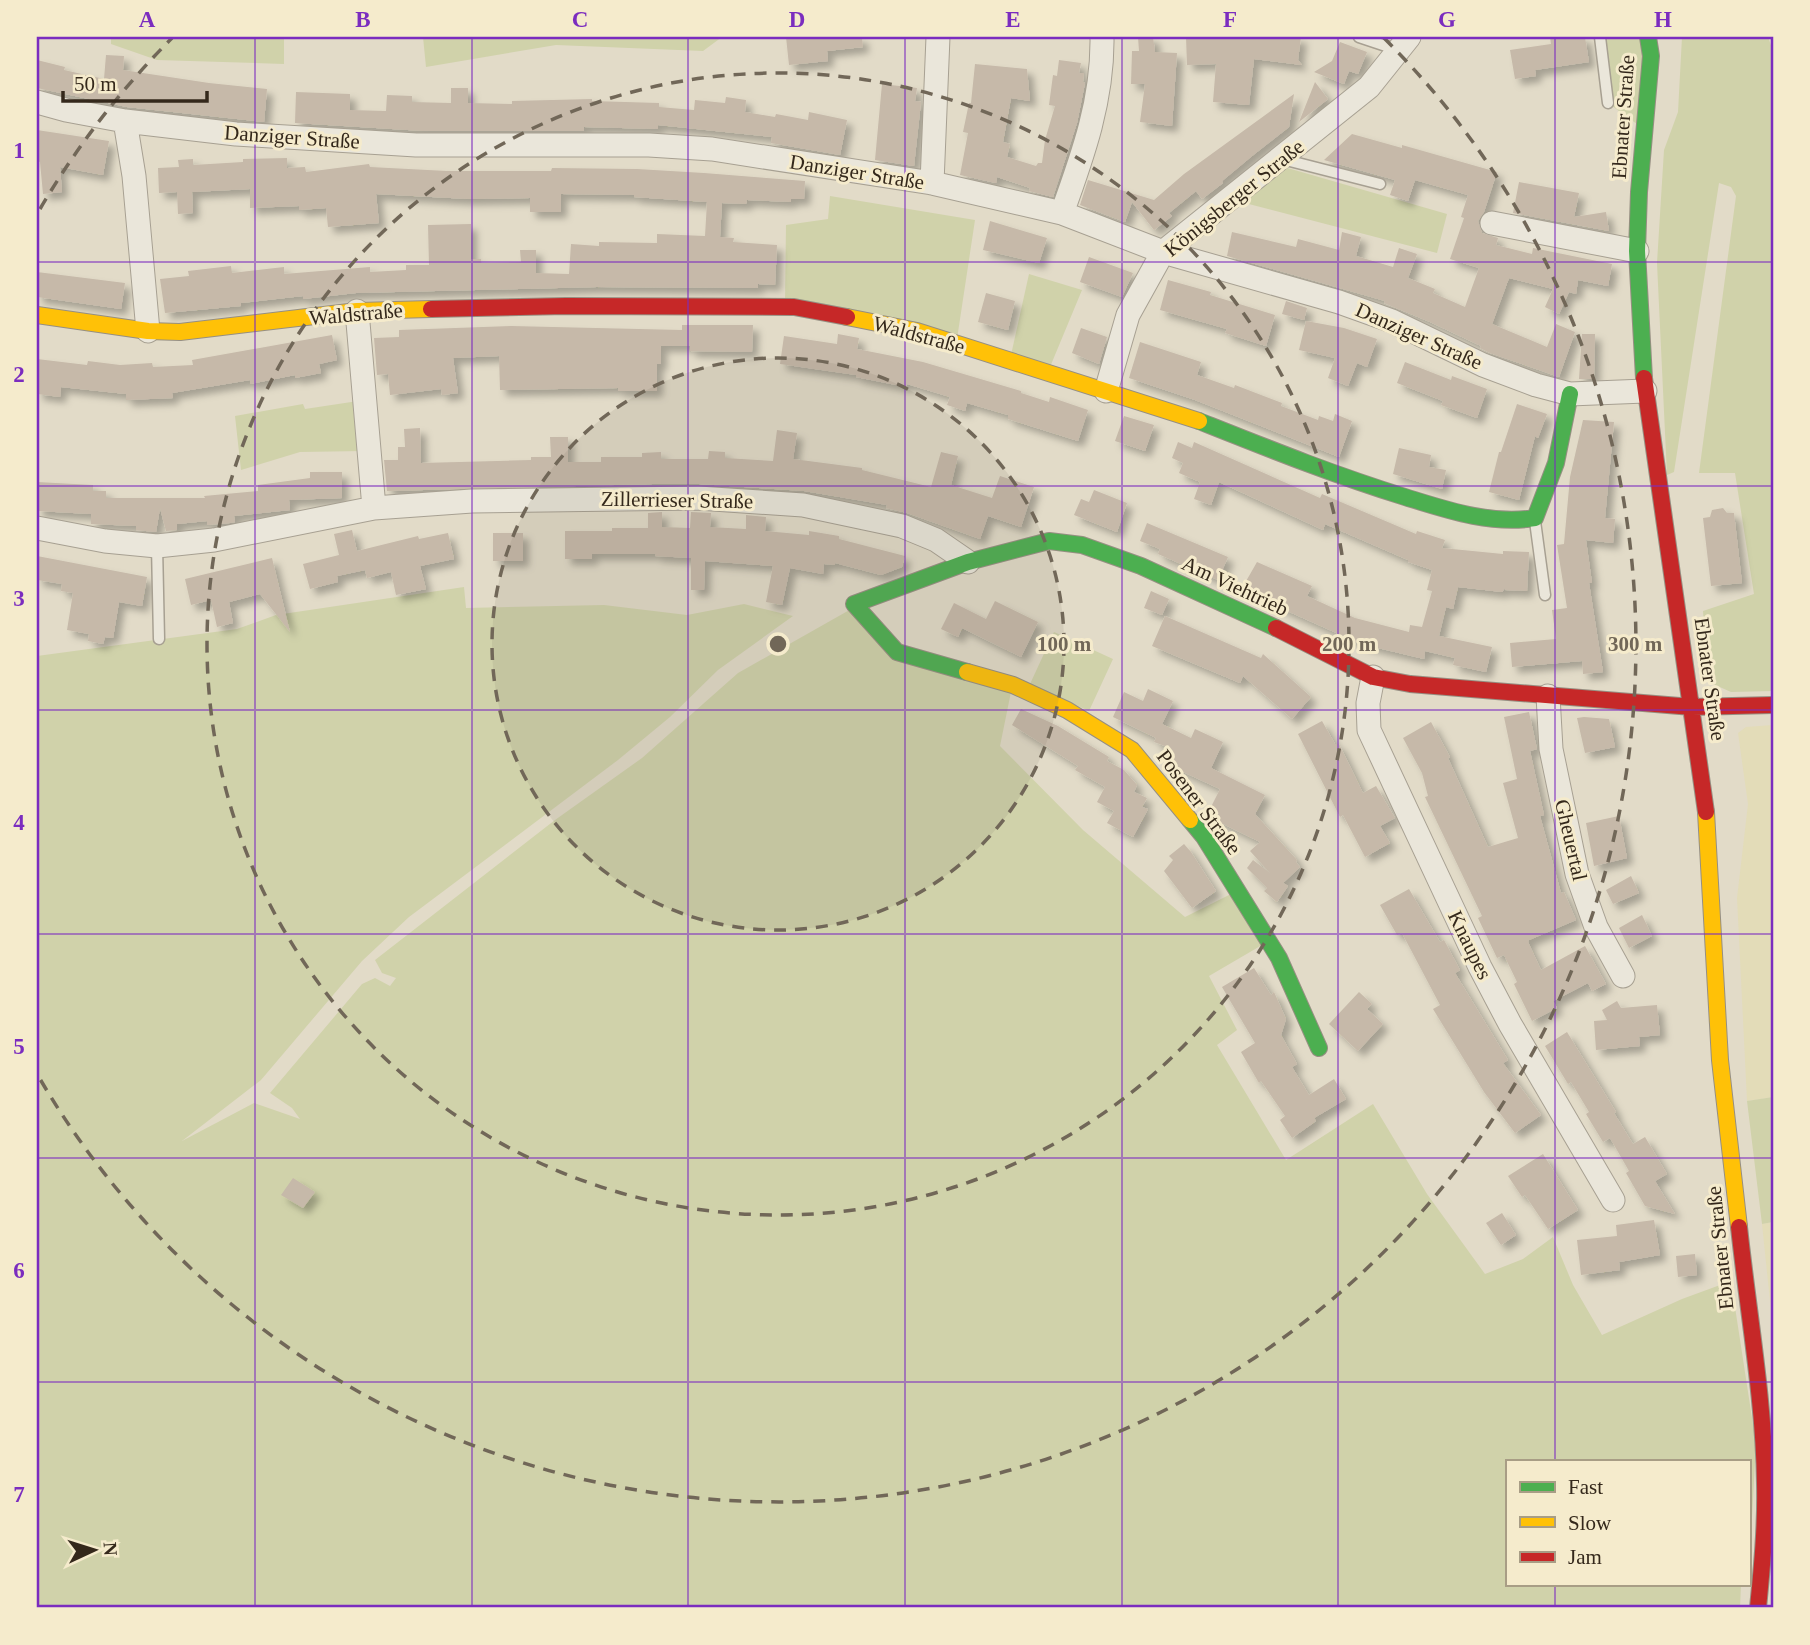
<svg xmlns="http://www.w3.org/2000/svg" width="1810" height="1645" font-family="'Times New Roman',serif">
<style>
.farmland{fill:#e3dcb8}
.green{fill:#d0d2aa}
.building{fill:#c6b9a9;filter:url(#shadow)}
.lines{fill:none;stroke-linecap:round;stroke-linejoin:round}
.lane-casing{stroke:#a7a092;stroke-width:13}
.street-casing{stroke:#a7a092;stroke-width:25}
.fast-casing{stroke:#968f82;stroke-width:18}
.slow-casing{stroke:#968f82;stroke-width:18}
.jam-casing{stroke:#968f82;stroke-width:18}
.lane{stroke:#eae6da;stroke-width:10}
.street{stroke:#eae6da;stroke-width:23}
.fast{stroke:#4caf50;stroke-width:16}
.slow{stroke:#ffc107;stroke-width:16}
.jam{stroke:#c62828;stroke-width:16}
.grid{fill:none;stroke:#7b2cbf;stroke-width:2;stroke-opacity:0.55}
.ring{fill:none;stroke:#716758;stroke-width:3.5;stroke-dasharray:12 9}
.labels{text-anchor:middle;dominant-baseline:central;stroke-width:6;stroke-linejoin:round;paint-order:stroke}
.street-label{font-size:21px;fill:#34281b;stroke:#f5ebcc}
.centre{fill:#716758;stroke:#f5ebcc;stroke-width:3.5}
.ring-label{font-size:21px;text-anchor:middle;font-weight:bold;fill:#716758;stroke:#f5ebcc;stroke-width:6;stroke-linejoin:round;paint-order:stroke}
.neatline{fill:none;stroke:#7b2cbf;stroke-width:2.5}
.grid-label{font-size:23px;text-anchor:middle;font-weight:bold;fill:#7b2cbf}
</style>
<defs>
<filter id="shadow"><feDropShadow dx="6" dy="6" stdDeviation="3.5" flood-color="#0004"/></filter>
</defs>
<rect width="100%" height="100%" fill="#e2dbc8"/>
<path class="farmland" d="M1773,725V1097L1747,1101L1737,898L1748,804L1738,733L1746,727Z
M1773,1222V1330L1762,1224Z"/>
<path class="green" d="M111,37H284V64L157,60L111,44Z
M423,37H722L703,51L556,45L426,67Z
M1600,37H1646L1641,127L1608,103Z
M1682,37H1768L1773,51V691L1731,692L1713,684L1707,673L1703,611L1754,594L1735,473H1699L1736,196L1731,187L1719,183L1674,472L1667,475L1657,263L1664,150L1678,112Z
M1284,167L1447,214L1437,253L1241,202Z
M830,196L975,220L957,339L785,304L786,225L828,219Z
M1029,274L1082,290L1050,367L1011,355Z
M358,401L364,451L300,452L241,470L235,416L303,404L305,409Z
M464,587L466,608L604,605L687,615L744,604L793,616L718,670L670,717L618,760L409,917L362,961L261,1080L182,1141L254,1103L300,1119L292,1108L270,1093L362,984L375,978L390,986L396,978L382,973L375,960L555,820L642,758L738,673L853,608L896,655L1012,687L1000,746L1083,830L1185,917L1231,894L1262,945L1209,976L1237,1030L1217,1045L1286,1160L1373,1104L1427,1194L1485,1274L1523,1259L1553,1237L1573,1285L1602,1335L1682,1299L1731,1281L1756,1444L1749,1573V1461H1507V1584H1741L1740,1608H37V656L237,629L276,615Z
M1054,632L1113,659L1089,711L1030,684Z
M1773,1097V1222L1762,1224L1747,1101Z"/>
<path class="building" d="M786,37H862L863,47L827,51L828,61L789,65Z
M1138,37H1153L1155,52L1177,53L1172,126L1140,122L1145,84H1131L1132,51H1139Z
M1186,37H1301L1298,60L1302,65L1254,59L1249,105L1213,102L1216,64L1187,65Z
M1550,37H1585L1589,62L1535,70L1536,76L1515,79L1510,50L1551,44Z
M1340,42L1367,52L1358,74L1349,71L1344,84L1314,72L1332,61Z
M106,55L124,56L123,70L209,83L267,89L264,122L127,107L37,88V60L65,67L64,70L104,79Z
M1059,60L1081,63L1079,73H1084L1083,82L1085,83L1077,123L1053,197L1029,191L1030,188L997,177L996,183L960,175L968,133L963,132L969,103H971L975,64L1027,69L1030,101L1011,98L1003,142L1010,144L1007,157L1036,166L1038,163H1042L1045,140L1055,106L1049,105L1053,75L1057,76Z
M1315,82L1328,99L1299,122Z
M882,84L917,88L915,101L921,102L914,166L875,160Z
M451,88H468V103L512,104V101L592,99V101L659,103V107L694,110L695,100L725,103L726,97L746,100L745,112L775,117L776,114L808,120L809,112L847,120L840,155L771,143L772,137L658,125V129L584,127V131H424L295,123L296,92L350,94V110L386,111L387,95L412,96V102L451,103Z
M1294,94L1289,127L1252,156L1222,181L1223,183L1202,199L1196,191L1169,213L1172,216L1154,230L1132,202L1125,222L1080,205L1088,180L1154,200L1184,174Z
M37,130L109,141L103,175L60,167L62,192L43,194L40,162L37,161Z
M1352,134L1402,148V145L1497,172L1484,212L1478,221L1482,233L1498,238L1496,245L1532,254L1533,248L1612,264L1608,286L1578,280L1576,294L1569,292L1559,314L1545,307L1553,289L1509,278L1492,324L1547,347L1556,324L1575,332L1559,377L1490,353L1480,348L1481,346L1430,322L1384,303L1385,301L1227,256L1232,232L1296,247L1298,239L1339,250L1342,232L1361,237L1356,256L1393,267L1399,248L1417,254L1408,278L1435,289L1433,293L1465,307L1479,268L1450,259L1464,218L1461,217L1468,195L1415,180L1408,201L1390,195L1395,180L1324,160Z
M287,158V168L305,167L306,172L369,164L370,167L447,171H551L552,168L637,169L704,173L805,181L804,199H791V202L747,200L746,204L722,203L720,237L734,238L733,242L777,245L775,285L758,284V288L597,287L356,293L303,299V296L241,303V306L165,313L160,279L189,276L188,271L231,266L232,273L284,267V274L370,267V272L406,270V265H429L428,225L471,224V259H481V263L521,262L520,250H536V273L569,274L571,244L599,246V242L657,243V234L705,236L707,202L634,197V195L561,194V212H530V198L469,199L376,194L379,223L328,227L326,208L299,210V206L250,208V189L192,192L193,213L178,214L177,192L159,193L158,168L179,167L178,160L193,159V165L243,162V159Z
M1519,182L1579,193L1574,217L1606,212L1609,231L1513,213Z
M990,221L1047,238L1039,263L983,250Z
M1089,257L1133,273L1122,297L1080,282Z
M37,272L125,283L121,309L37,297Z
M1168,280L1211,292L1210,295L1275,315L1266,346L1225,333L1227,329L1160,310Z
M986,293L1015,301L1008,330L978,322Z
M1286,301L1307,308L1304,320L1282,314Z
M1306,321L1344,328L1377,339L1367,367L1357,363L1348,386L1328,378L1335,358L1299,350Z
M682,325H753L752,352L690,351V346H661V364H657V391H618V388L500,390L499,356L453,358L458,393L442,395L441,389L390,395L388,374L377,375L374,338L399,337V330L511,326L682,330Z
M1081,328L1107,337L1099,364L1072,353Z
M838,334L859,338L857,349L923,362L1021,391V393L1049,402L1050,397L1088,410L1078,441L1008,419V415L967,403L965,411L947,405L950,397L907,384L906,387L856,377V375L780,364L784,336L837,344Z
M1582,334H1595L1594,379H1579Z
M332,335L337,360L319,364L321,373L295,378V375L250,384V380L172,393L173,398L126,400V394L61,387L60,397L37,394V359L87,365L88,361L120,365L152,363L153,367L193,365L192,360Z
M1140,342L1201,362L1197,375L1234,388L1235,385L1282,403L1281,406L1318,420L1319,416L1333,421L1335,414L1352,421L1339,457L1195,400L1129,378Z
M1405,362L1451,380L1452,376L1487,389L1477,418L1441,405L1443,401L1397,383Z
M1517,404L1547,414L1538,438L1535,436L1519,500L1489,492L1499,452H1501Z
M1124,416L1154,425L1145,451L1115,441Z
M1583,420L1614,422L1605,518L1615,519L1613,543L1586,540L1592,583H1589L1603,672L1583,674L1582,661L1512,667L1510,643L1556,639L1552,610L1567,608L1557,545L1564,544L1570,477Z
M420,428L421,463L531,460V457H551L550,437H568V462H601V457H642V453L661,452V459H708L709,451L725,452V458L773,461L777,430L797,433L793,459L862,468V470L931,487L941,452L958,456L951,485L992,498L1000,476L1034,487L1021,527L988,516L980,539L907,513L886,508L887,505L804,491L699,484H653L387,491L384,460H398V447H405L404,429Z
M1178,442L1192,448L1194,442L1320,498L1322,494L1416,534L1417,531L1445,540L1442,548L1503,554V551L1529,552L1527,591L1505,590V588L1502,592L1458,587L1453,609L1446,607L1439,636L1492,647L1486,672L1453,665L1455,658L1425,651L1424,659L1361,644L1245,592L1248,584L1245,583L1257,562L1312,586L1307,596L1355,618L1409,632L1410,625L1422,627L1432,591L1427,590L1432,570L1408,562V560L1325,524L1323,530L1219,482L1211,505L1194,499L1200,482L1179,473L1183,463L1172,458Z
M1399,448L1431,455L1429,467L1446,470L1442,489L1393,474Z
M310,472H342V498L289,500L290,510L234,516L235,522L230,523L207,525V521L177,524V530L166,531L160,508L156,532L136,530V526L91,524V514L37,511V482L93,485V491H106V498H205L204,496L258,491V485L310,478Z
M1094,490L1127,503L1117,532L1074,515L1081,499L1089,502Z
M1723,508L1727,513H1734L1742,583L1711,586L1703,518L1710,517L1712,510Z
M662,512V527L690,528L691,512L711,513L710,527L746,529V515L766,517L765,531L809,535V531L839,536V539L905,556L902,567L881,575L835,563V565L824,564L823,574L790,568L782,605L766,602L773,566L705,561L704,590H691V558L655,556L656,554H592V559H565V531H612V528H648V513Z
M1147,523L1228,557L1218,580L1158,554L1160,549L1140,541Z
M352,530L357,551L418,536L419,539L448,533L454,559L420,566L426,589L396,595L391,572L367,578L365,570L337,576L338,582L310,589L303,564L339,555L334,534Z
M493,533H523V561H493Z
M37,556L147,577L142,606L119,602L113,638L105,637L103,644L88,641L89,634L67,630L73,593L61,591L62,584L37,580Z
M272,558L290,632L260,594L229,602L233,623L217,627L211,600L191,605L185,579Z
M1151,591L1169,599L1162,615L1144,608Z
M995,601L1038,622L1021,657L962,628L958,637L941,629L954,603L986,619Z
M1165,616L1261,658L1263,654L1311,697L1292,719L1243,676L1240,683L1152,646Z
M1148,689L1173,701L1162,724L1191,738L1195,729L1223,742L1211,768L1265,795L1255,814L1297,860L1296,862L1300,867L1283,883L1288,886L1277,902L1264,891L1267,888L1247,868L1253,860L1270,873L1250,851L1260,842L1213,819L1208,813L1220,789L1168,765L1162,758L1168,747L1154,742L1156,738L1113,717L1124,692L1143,701Z
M1021,709L1058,726L1109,757L1107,761L1124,770L1137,785L1134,792L1147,798L1142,807L1148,809L1133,837L1107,823L1114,811L1097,802L1105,787L1075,770L1078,766L1012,725Z
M1529,712L1537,749L1530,751L1544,815L1540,816L1561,893L1564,892L1576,920L1529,940L1528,942L1541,970L1585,946L1606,984L1592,991L1588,983L1553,1001L1557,1008L1532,1021L1514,984L1517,982L1504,955L1497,958L1478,918L1482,916L1425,797L1428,796L1422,773L1403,738L1431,722L1450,757L1448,758L1488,847L1518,838L1503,783L1517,779L1504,717Z
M1584,717L1609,719L1615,747L1585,753L1577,718Z
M1322,721L1335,744H1339L1363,793L1376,786L1395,818L1380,826L1390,843L1365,857L1343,815L1340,817L1298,734Z
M1619,816L1627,858L1594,866L1586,823Z
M1184,844L1191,852L1216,891L1192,908L1164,871L1173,860L1169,856Z
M1631,876L1639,893L1613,904L1606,890Z
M1409,889L1440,942L1444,940L1460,970L1455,973L1508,1060L1503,1063L1541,1115L1515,1133L1484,1092L1433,1009L1440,1005L1402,933L1397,935L1380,905Z
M1642,915L1652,936L1629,948L1619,928Z
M1254,968L1271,995L1274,992L1286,1019L1281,1035L1297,1064L1292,1067L1309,1095L1334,1079L1346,1099L1314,1118L1316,1121L1292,1138L1280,1120L1285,1116L1261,1081L1259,1083L1241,1052L1255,1043L1222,987Z
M1359,992L1372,1004L1367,1009L1383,1024L1358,1051L1329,1024Z
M1617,1001L1621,1008L1657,1005L1660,1035L1639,1037L1640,1046L1596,1050L1594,1021L1607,1020L1602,1010Z
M1567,1032L1616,1112L1614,1113L1633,1144L1645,1137L1667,1174L1655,1181L1675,1214L1645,1206L1626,1173L1629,1171L1610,1138L1603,1142L1586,1114L1589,1112L1571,1082L1568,1084L1545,1046Z
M1543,1154L1578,1210L1548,1229L1525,1195L1522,1197L1508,1176Z
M293,1178L315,1192L303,1208L281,1195Z
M1502,1213L1516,1235L1501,1245L1486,1223Z
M1654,1220L1660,1255L1619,1262L1620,1270L1581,1275L1577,1240L1617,1236L1616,1225Z
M1695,1254L1697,1275L1678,1277L1676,1256Z"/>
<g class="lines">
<g class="lane-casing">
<path id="lane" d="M1359,37L1398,50
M1600,37L1608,103
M1282,159L1380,184
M1535,521L1545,595
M157,546L159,639"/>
</g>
<g class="street-casing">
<path id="street" d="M37,102L66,110L125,121L236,134L416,145H649L712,149L932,183L1062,213L1163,252L1339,302L1392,321L1483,365L1536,385L1570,394L1645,391
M125,121L134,176L148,331
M932,183L938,37
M1062,213C1083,155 1103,99 1102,37
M1492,223L1637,251
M357,311L374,508
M1106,391L1128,315L1163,252L1369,87L1409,37
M37,528L105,541L157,546L214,540L374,508L472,501L698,498L803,505L902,526L936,540L968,562
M1373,677L1368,703L1369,730L1480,967L1510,1024L1613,1200
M1548,696L1551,749L1577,874L1596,927L1623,976"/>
</g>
<g class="fast-casing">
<path id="fast" d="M1644,378L1637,251L1639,192L1651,56L1648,37
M1199,421C1267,448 1334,475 1405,497C1447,510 1490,525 1535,518L1556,463L1570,394
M967,672L897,652L854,604L968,562L1049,541L1082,545L1141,566L1276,628
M1190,820L1204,837L1279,958L1319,1048"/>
</g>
<g class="slow-casing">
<path id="slow" d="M37,315L148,331L180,332L357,311L431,309
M847,317L917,331L1199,421
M967,672L1013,685L1067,710L1132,750L1190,820
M1706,812L1720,1060L1739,1227"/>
</g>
<g class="jam-casing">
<path id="jam" d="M431,309L566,306L794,307L847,317
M1644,378L1706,812
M1276,628L1373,677L1410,684L1692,707L1773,705
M1739,1227C1748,1312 1764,1399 1765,1484C1766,1526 1762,1567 1758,1608"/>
</g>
<use href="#lane" class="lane"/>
<use href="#street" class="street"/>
<use href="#fast" class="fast"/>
<use href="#slow" class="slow"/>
<use href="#jam" class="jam"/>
</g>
<path class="grid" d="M255,37V1608M472,37V1608M688,37V1608M905,37V1608M1122,37V1608M1338,37V1608M1555,37V1461M37,262H1773M37,486H1773M37,710H1773M37,934H1773M37,1158H1773M37,1382H1773M1555,1584V1608"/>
<circle cx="778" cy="644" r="286" fill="#716758" fill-opacity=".12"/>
<g class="ring">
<circle cx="778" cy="644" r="286"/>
<circle cx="778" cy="644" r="571"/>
<path d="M40 209A857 857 0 0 1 172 38M1384 38A857 857 0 1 1 40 1079"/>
</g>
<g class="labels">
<g class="street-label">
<text transform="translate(1623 117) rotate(-86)">Ebnater Straße</text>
<text transform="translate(292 137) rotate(4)">Danziger Straße</text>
<text transform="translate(857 172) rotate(9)">Danziger Straße</text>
<text transform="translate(1234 198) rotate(-39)">Königsberger Straße</text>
<text transform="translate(356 314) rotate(-5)">Waldstraße</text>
<text transform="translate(919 335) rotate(15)">Waldstraße</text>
<text transform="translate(1419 336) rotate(24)">Danziger Straße</text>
<text transform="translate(677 500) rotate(1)">Zillerrieser Straße</text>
<text transform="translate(1235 586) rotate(25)">Am Viehtrieb</text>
<text transform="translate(1710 679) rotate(82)">Ebnater Straße</text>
<text transform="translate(1199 802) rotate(53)">Posener Straße</text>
<text transform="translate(1571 840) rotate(77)">Gheuertal</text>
<text transform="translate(1470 945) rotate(64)">Knaupes</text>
<text transform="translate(1720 1248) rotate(-96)">Ebnater Straße</text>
</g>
</g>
<circle cx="778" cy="644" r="10" class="centre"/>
<g class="ring-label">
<text x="1064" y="651">100 m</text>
<text x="1349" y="651">200 m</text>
<text x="1635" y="651">300 m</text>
</g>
<rect width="1810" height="1645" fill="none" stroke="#f5ebcc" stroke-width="77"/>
<rect x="1506" y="1460" width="245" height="126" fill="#f5ebcc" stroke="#a89d85" stroke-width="2"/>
<rect x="1520" y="1482" width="35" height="10" fill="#4caf50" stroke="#a89d85" stroke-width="2"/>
<text x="1568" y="1494" font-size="21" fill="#34281b">Fast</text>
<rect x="1520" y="1517" width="35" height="10" fill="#ffc107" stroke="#a89d85" stroke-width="2"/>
<text x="1568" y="1530" font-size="21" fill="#34281b">Slow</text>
<rect x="1520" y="1552" width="35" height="10" fill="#c62828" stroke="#a89d85" stroke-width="2"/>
<text x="1568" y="1564" font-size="21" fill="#34281b">Jam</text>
<g transform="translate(94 1550) rotate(86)" stroke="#f5ebcc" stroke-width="5" paint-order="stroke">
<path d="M0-5L12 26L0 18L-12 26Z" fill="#34281b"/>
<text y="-10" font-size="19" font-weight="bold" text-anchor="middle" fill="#34281b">N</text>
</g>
<path d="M63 91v10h144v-10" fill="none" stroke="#34281b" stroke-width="3.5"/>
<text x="74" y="91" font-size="21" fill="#34281b" stroke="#f5ebcc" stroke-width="5" paint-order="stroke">50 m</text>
<rect x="38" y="38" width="1734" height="1568" class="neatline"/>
<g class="grid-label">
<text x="147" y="27">A</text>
<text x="363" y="27">B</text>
<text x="580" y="27">C</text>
<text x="797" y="27">D</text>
<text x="1013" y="27">E</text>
<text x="1230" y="27">F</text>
<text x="1447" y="27">G</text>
<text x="1663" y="27">H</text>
<text x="19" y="158">1</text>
<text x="19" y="382">2</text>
<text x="19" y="606">3</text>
<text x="19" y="830">4</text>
<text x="19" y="1054">5</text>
<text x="19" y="1278">6</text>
<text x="19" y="1502">7</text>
</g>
</svg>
